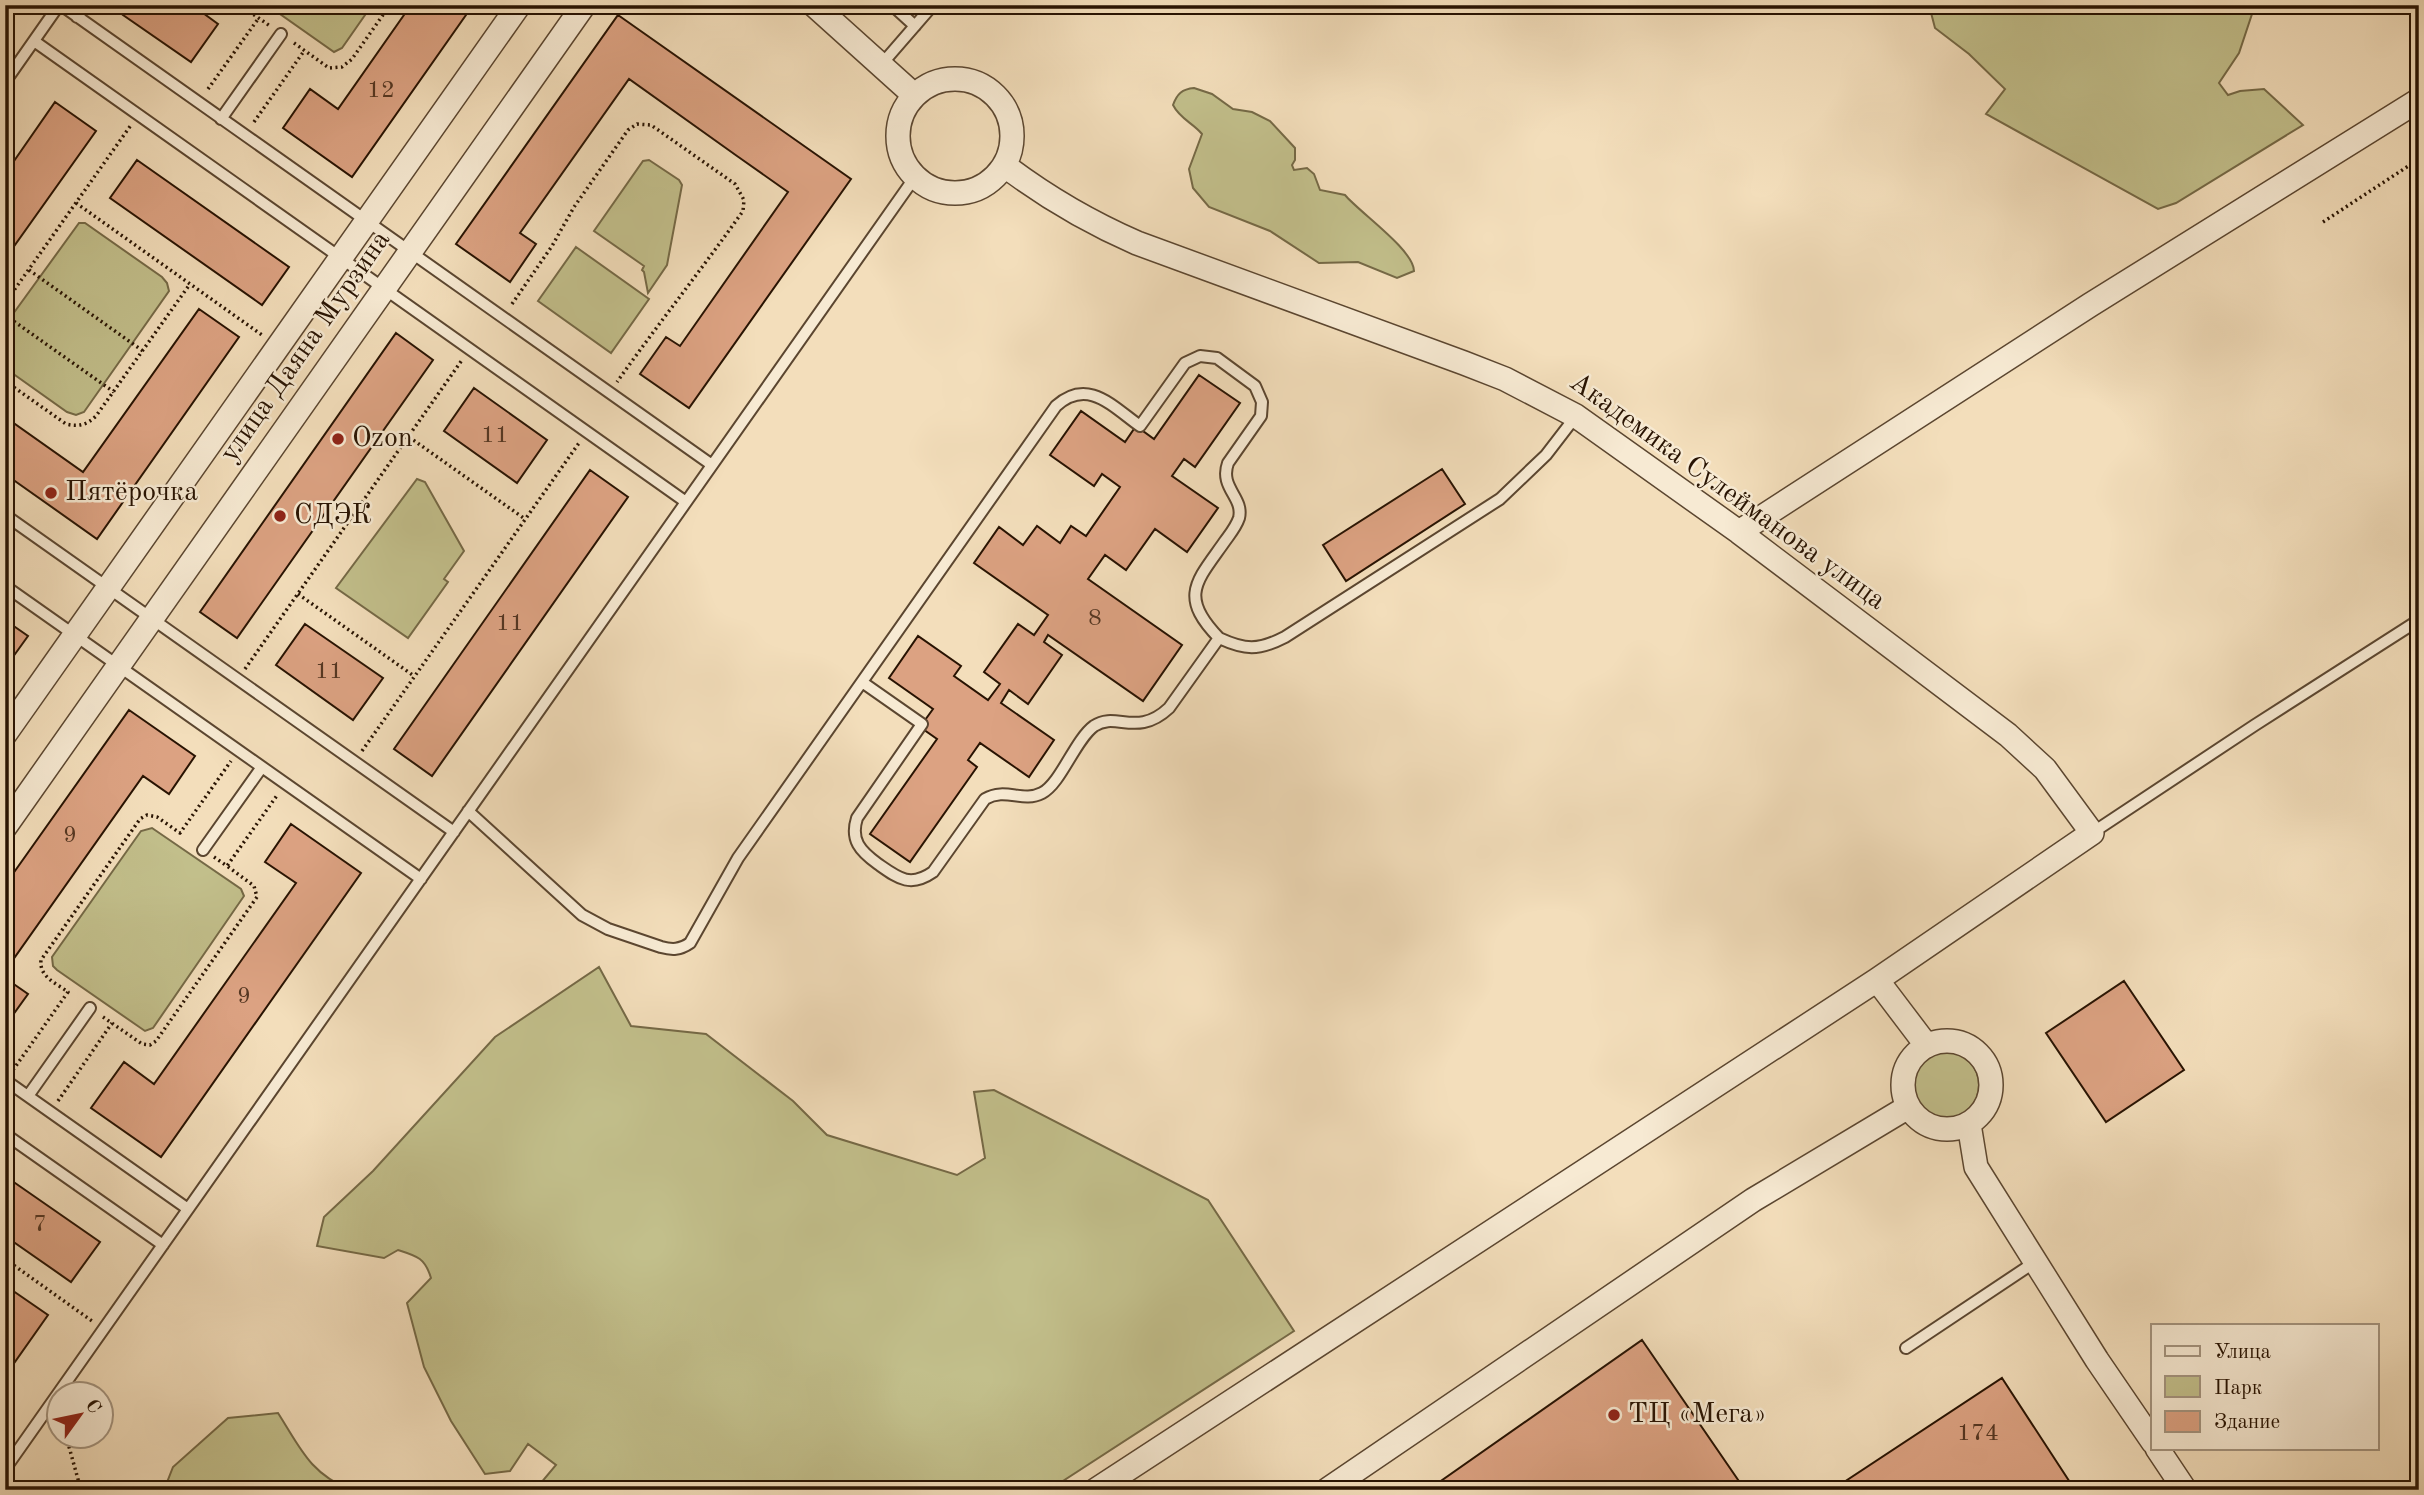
<svg xmlns="http://www.w3.org/2000/svg" width="2424" height="1495" font-family="'Old Standard TT',serif">
<style>
.green{fill:#c2bf8b;stroke:#756946;stroke-width:2}
.building{fill:#dca282;stroke:#281302;stroke-width:2}
.lines{fill:none;stroke-linecap:round;stroke-linejoin:round}
.lane-casing{stroke:#5b4630;stroke-width:14}
.street-casing{stroke:#5b4630;stroke-width:26}
.path{stroke:#281302;stroke-width:3.5;stroke-dasharray:2 3.5;stroke-linecap:butt}
.lane{stroke:#f7ead3;stroke-width:10}
.street{stroke:#f7ead3;stroke-width:23}
.poi-dot{fill:#8f2418;stroke:#f7ead3;stroke-width:2.5}
.labels{text-anchor:middle;dominant-baseline:central;stroke-width:5;stroke-linejoin:round;paint-order:stroke}
.number-label{font-size:24px;fill:#553722}
.street-label{font-size:28px;fill:#281302;stroke:#f7ead3}
.poi-label{font-size:28px;fill:#281302;stroke:#f7ead3;text-anchor:start}
</style>
<rect width="100%" height="100%" fill="#f3debb"/>
<filter id="stains"><feTurbulence type="fractalNoise" baseFrequency=".00286" numOctaves="4"/><feColorMatrix values="0 0 0 0 .2 0 0 0 0 .09 0 0 0 0 .02 0 0 0 .5 -.17"/></filter>
<radialGradient id="worn" r=".72"><stop offset=".6" stop-color="#630" stop-opacity="0"/><stop offset="1" stop-color="#630" stop-opacity=".3"/></radialGradient>
<path class="green" d="M282,5H372L342,48L334,52L280,14Z
M1929,5H2255L2239,53L2219,83L2228,95L2240,91L2264,89L2303,125L2176,203L2158,209L1986,114L2005,89L1969,54L1935,28Z
M1194,88L1212,94L1233,109L1252,112L1270,121L1295,148V160L1292,165L1294,170L1307,168L1314,174L1320,190L1345,195C1359,212 1414,250 1414,271L1397,278L1358,262L1319,263L1270,231L1209,207L1193,188L1189,169L1202,134C1193,123 1180,119 1173,105C1177,94 1182,89 1194,88Z
M649,160L679,180L682,185L667,265L648,293L644,272L642,270L644,266L594,231L643,161Z
M79,223H85L162,277L167,283L169,291L84,412L76,415L67,412L5,368V325Z
M576,247L649,299L611,353L538,301Z
M417,479L425,482L464,551L444,579L448,582L408,638L336,588Z
M152,828L241,889L244,896L153,1028L145,1031L57,970L53,966L52,957L141,831Z
M599,967L631,1026L706,1034L793,1101L827,1135L957,1175L985,1158L974,1092L994,1090L1208,1200L1294,1331L1049,1490H535L556,1465L528,1444L510,1471L485,1474L451,1421L424,1367L407,1303L431,1278C425,1258 417,1256 398,1250L384,1258L317,1246L324,1217L373,1171L495,1037Z
M1913 1085a33 33 0 1 1 66 0a33 33 0 1 1-66 0Z
M278,1413C301,1449 309,1472 350,1490H164L173,1467L228,1418Z"/>
<path class="building" d="M130,5H192L218,24L191,62L123,15Z
M411,5H473L352,177L283,128L310,89L338,109Z
M618,15L851,179L689,408L640,374L666,337L680,346L788,192L737,156L629,79L520,233L536,244L510,282L456,244Z
M55,102L96,131L5,259V174Z
M137,160L289,267L262,305L110,198Z
M199,309L239,337L97,539L5,474V417L83,472Z
M396,333L433,360L237,638L200,612Z
M1199,375L1240,403L1195,467L1184,459L1172,476L1218,508L1187,552L1155,529L1126,570L1105,555L1088,579L1182,645L1143,701L1048,635L1044,642L1062,655L1028,704L1009,690L1001,703L1054,740L1029,777L980,743L968,760L977,767L910,862L870,834L937,739L920,727L933,709L889,678L918,636L961,666L954,676L988,700L1000,684L984,672L1018,624L1034,635L1048,615L974,563L999,527L1023,545L1037,526L1060,543L1071,526L1086,536L1120,487L1102,474L1094,486L1050,455L1081,411L1125,442L1136,426L1154,439Z
M474,388L547,440L517,483L444,431Z
M1442,469L1465,504L1346,581L1323,545Z
M590,470L628,497L432,776L394,749Z
M5,620L28,636L5,668Z
M305,624L383,678L353,720L276,665Z
M129,710L195,756L169,794L143,776L5,971V885Z
M291,824L361,873L161,1157L91,1108L124,1062L154,1084L296,883L265,862Z
M5,978L28,994L5,1026Z
M2124,981L2184,1070L2106,1122L2046,1033Z
M5,1176L100,1242L71,1282L5,1236Z
M6,1286L48,1315L5,1376V1286Z
M1642,1340L1745,1490H1428Z
M2002,1378L2075,1490H1832Z"/>
<g class="lines">
<g class="lane-casing">
<path id="lane" d="M61,5L712,465
M892,5L915,26
M77,17L86,5
M34,41L686,502
M881,65L933,5
M5,82L59,5
M221,119L281,34
M5,515L454,832
M5,586L421,879
M1219,638C1245,650 1258,651 1285,637L1500,499L1546,455L1576,416
M468,811L582,915L608,929L661,947C672,950 680,950 690,943L738,858L1056,406C1088,377 1113,407 1140,426L1185,363L1200,356L1217,358L1255,386L1262,402L1261,416L1228,463C1219,488 1244,497 1239,518C1236,527 1230,534 1225,541C1197,581 1178,596 1219,638L1169,708C1137,738 1116,711 1094,726C1075,740 1061,783 1042,793C1022,803 1006,787 985,799L933,872C910,888 898,878 878,864C860,851 850,840 857,818L922,724L862,682
M2092,833L2255,725L2419,620
M203,850L262,767
M5,1080L188,1209
M28,1096L90,1008
M5,1134L163,1245
M1906,1348L2035,1262
M5,1469L915,177"/>
</g>
<g class="street-casing">
<path id="street" d="M814,5L914,95
M898 136a57 57 0 1 1 114 0a57 57 0 1 1-114 0Z
M1004,165C1046,197 1089,222 1137,243L1464,363L1505,379L1576,416L1739,532L2008,735L2045,769L2092,833L1877,980L1096,1490
M1739,532L2090,305L2419,100
M5,734L519,5
M5,827L584,5
M1877,980L1927,1046
M1903 1085a44 44 0 1 1 88 0a44 44 0 1 1-88 0Z
M1969,1124L1976,1167L2097,1360L2153,1442
M2157,1448L2185,1490
M1327,1490L1753,1200L1908,1107"/>
</g>
<path class="path" d="M240,5L270,26
M294,43L329,68L342,67L352,59L390,5
M208,89L258,19
M254,122L304,51
M76,203L262,335
M2323,222L2419,159
M29,270L143,351
M5,303L131,125
M512,304L552,246L574,207L628,130L637,124L651,125L735,184L744,200L743,211C702,269 658,324 617,382
M5,315L114,392
M5,381L66,424C78,427 87,425 96,416L190,284
M409,437L525,519
M298,594L414,676
M245,669L462,360
M362,751L579,443
M214,857L227,866L278,794
M103,1017L142,1044L150,1045L156,1041L257,897L254,886L227,866
M13,1070L68,992C56,983 39,977 41,960L140,819L147,815L157,817L180,833L231,761
M58,1101L112,1023
M5,1259L92,1321
M66,1436L81,1490"/>
<use href="#lane" class="lane"/>
<use href="#street" class="street"/>
</g>
<g class="poi-dot">
<circle cx="338" cy="439" r="7"/>
<circle cx="51" cy="493" r="7"/>
<circle cx="280" cy="516" r="7"/>
<circle cx="1614" cy="1415" r="7"/>
</g>
<g class="labels">
<g class="number-label">
<text x="381" y="91">12</text>
<text x="495" y="436">11</text>
<text x="1095" y="619">8</text>
<text x="510" y="624">11</text>
<text x="329" y="672">11</text>
<text x="70" y="836">9</text>
<text x="244" y="997">9</text>
<text x="40" y="1225">7</text>
<text x="1978" y="1434">174</text>
</g>
<g class="street-label">
<text transform="translate(306 347) rotate(-55)">улица Даяна Мурзина</text>
<text transform="translate(1727 492) rotate(36)">Академика Сулейманова улица</text>
</g>
<g class="poi-label">
<text x="352" y="439">Ozon</text>
<text x="65" y="493">Пятёрочка</text>
<text x="294" y="516">СДЭК</text>
<text x="1628" y="1415">ТЦ «Мега»</text>
</g>
</g>
<rect width="2424" height="1495" fill="none" stroke="#f3debb" stroke-width="28"/>
<rect x="7" y="7" width="2410" height="1481" fill="none" stroke="#281302" stroke-width="3.5"/>
<rect x="14" y="14" width="2396" height="1467" fill="none" stroke="#281302" stroke-width="2"/>
<rect x="2151" y="1324" width="228" height="126" fill="#f7ead3" stroke="#a4947f" stroke-width="2"/>
<rect x="2165" y="1346" width="35" height="10" fill="#f7ead3" stroke="#a4947f" stroke-width="2"/>
<text x="2214" y="1358" font-size="21" fill="#281302">Улица</text>
<rect x="2165" y="1376" width="35" height="21" fill="#c2bf8b" stroke="#a4947f" stroke-width="2"/>
<text x="2214" y="1394" font-size="21" fill="#281302">Парк</text>
<rect x="2165" y="1411" width="35" height="21" fill="#dca282" stroke="#a4947f" stroke-width="2"/>
<text x="2214" y="1428" font-size="21" fill="#281302">Здание</text>
<g transform="translate(80 1415) rotate(57)"><circle r="33" fill="#f7ead3" stroke="#a4947f" stroke-width="2"/>
<path d="M0-5L12 26L0 18L-12 26Z" fill="#8f2418"/>
<text y="-10" font-size="19" font-weight="bold" text-anchor="middle" fill="#281302">С</text>
</g>
<rect width="100%" height="100%" filter="url(#stains)"/>
<rect width="100%" height="100%" fill="url(#worn)"/>
</svg>
